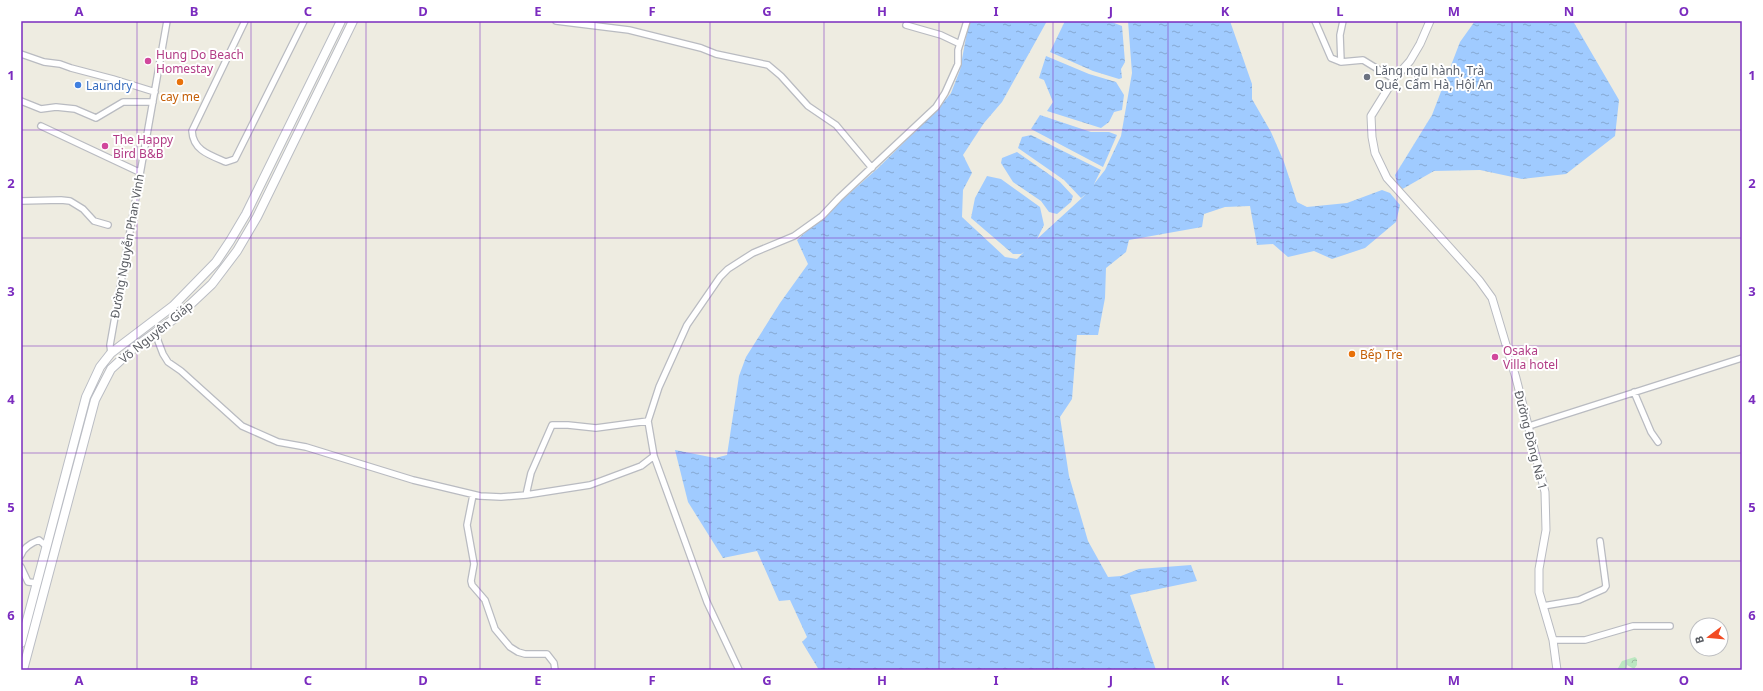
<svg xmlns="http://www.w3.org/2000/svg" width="1763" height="691" font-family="'Noto Sans',sans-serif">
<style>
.forest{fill:url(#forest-crowns)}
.water{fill:url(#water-ripples)}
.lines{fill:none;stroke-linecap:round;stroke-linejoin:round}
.minor-casing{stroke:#b9bbc1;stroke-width:8}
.tertiary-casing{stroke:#b9bbc1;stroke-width:9}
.secondary-casing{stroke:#babdc4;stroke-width:10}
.minor{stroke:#fff;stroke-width:5.5}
.tertiary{stroke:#fff;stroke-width:7}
.secondary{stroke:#fff;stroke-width:8}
.grid{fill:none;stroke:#7b2cbf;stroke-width:1;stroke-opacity:0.55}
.hotel-dot{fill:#d1479c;stroke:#fff;stroke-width:1.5}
.worship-dot{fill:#6b7280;stroke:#fff;stroke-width:1.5}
.food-dot{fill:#e8710a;stroke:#fff;stroke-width:1.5}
.shop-dot{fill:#3f7fe0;stroke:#fff;stroke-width:1.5}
.labels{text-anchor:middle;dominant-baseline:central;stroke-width:4;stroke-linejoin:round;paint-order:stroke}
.hotel-label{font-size:12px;fill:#b23c85;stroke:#fff;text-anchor:start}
.worship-label{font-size:12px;fill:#5b616d;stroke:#fff;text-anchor:start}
.shop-label{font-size:12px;fill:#366cbe;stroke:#fff;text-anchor:start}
.food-label{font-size:12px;fill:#c56008;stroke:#fff}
.street-label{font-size:12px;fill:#5a5d63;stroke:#fff}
.neatline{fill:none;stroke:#7b2cbf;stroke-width:1.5}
.grid-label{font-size:13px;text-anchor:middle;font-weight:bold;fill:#7b2cbf}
</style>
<defs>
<pattern id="forest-crowns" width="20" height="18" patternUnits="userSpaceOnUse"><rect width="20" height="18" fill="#bce7c1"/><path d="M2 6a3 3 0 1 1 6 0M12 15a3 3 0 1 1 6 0" fill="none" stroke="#9cbea0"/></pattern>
<pattern id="water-ripples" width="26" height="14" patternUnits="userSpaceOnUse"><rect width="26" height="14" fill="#a0cbff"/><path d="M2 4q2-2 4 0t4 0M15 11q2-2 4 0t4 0" fill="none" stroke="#85a8d2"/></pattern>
</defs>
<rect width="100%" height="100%" fill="#eeece1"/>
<path class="forest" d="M1635,657L1637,659V665L1634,669L1627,665L1626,668L1629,670H1601H1617L1622,661Z"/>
<path class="water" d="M969,21H1047L1002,102L984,123L963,155L972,173L963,190L962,217L1005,257L1017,259L1024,252L1021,254H1013L971,218L975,198L987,176L1001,179L1040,207L1044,225L1037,239L1083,197L1086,194L1081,198L1064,180L1018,148L1022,137L1031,135L1101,170L1094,184L1105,170L1121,136L1132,73L1128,21H1230L1252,84V99L1271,132L1284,162L1297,202L1307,207L1347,203L1382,190L1390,193L1400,205L1396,222L1365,248L1332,259L1314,251L1288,257L1273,244L1257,245L1250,206L1225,207L1204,214L1202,227L1129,240L1126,252L1106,268L1105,298L1098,335H1077L1072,399L1060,417L1069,476L1088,541L1108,577L1121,576L1139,569L1191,565L1197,581L1130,595L1156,670H819L802,642L807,637L790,600L779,601L757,551L723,558L688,502L675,450L715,458L727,455L739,376L746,357L780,303L808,264L797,240L877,169L939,108L951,93L960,70Z
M1065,21H1109L1122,26L1125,62L1121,69L1122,78L1119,79L1093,71L1050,52Z
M1475,21H1573L1619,100L1615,136L1566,174L1522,179L1480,170L1434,171L1399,191L1395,175L1432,115L1460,42Z
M1046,56L1089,74L1116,82L1124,95L1122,110L1114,112L1109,122L1101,128L1047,111L1053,102L1044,80L1039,78Z
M1040,115L1091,132H1109L1117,135L1103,167L1031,129Z
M1017,152L1060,182L1073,196L1071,202L1057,214L1049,212L1041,201L1013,182L1001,163L1002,158Z"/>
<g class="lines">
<g class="minor-casing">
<path id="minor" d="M245,21L192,131C193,150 209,155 226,162L235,159L304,21
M556,21L629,30L701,48L716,54L768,65L781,76L808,106L836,125L872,168
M1315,21L1331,58L1341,62L1363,60L1394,79
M906,25L941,35L960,44
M21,54L44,62L60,64L71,68L113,79L155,92
M1341,62L1340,35L1343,21
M21,101L41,109L56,107L75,109L96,118L123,102H153
M41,126L139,172
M21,201L61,200L70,201L83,209L94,221L108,225
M155,333L163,354L168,362L181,371L242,426L278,442L306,447L413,480L480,496L501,497L526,495L590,485L641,466L654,456
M111,353L110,345L167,21
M1634,392L1651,432L1658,442
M1529,426L1742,358
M473,495L467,525L474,564L471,581L472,585L485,600L495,629L510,647L518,652L525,654H547L554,663L555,670
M526,495L531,473L552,425H568L596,428L648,421
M21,555C24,547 31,543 39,540L46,546
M21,567L28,582L37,583
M1543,606L1579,600L1604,589L1606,586L1600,541
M1553,640H1585L1633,626H1670
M739,670L707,602L654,456L648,421L659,387L687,325L720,277L728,269L753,253L794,236L822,216L839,198L936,107L945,93L958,64V50L967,21"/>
</g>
<g class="tertiary-casing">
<path id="tertiary" d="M1430,21L1420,44L1410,61L1394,79L1371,116L1372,137L1375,153L1387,178L1479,280L1492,298L1516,378L1545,492L1546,530L1539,569V592L1553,640L1557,670"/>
</g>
<g class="secondary-casing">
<path id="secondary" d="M21,643L86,397L100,367L111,353L173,306L216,262L230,241L246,214L341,21
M23,670L95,400L111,369L134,348L178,316L212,284L237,251L257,217L353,21"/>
</g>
<use href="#minor" class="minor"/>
<use href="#tertiary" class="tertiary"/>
<use href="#secondary" class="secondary"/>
</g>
<path class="grid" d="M137,21V670M251,21V670M366,21V670M480,21V670M595,21V670M710,21V670M824,21V670M939,21V670M1053,21V670M1168,21V670M1283,21V670M1397,21V670M1512,21V670M1626,21V670M21,130H1742M21,238H1742M21,346H1742M21,453H1742M21,561H1742"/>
<g class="hotel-dot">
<circle cx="148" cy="61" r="4"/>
<circle cx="105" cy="146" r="4"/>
<circle cx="1495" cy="357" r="4"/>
</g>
<circle class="worship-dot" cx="1367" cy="77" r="4"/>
<g class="food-dot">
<circle cx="180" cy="82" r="4"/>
<circle cx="1352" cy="354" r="4"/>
</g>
<circle class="shop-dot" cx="78" cy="85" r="4"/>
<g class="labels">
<g class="hotel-label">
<text x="156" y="54">Hung Do Beach<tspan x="156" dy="14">Homestay</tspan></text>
<text x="113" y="139">The Happy<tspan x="113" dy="14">Bird B&amp;B</tspan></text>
<text x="1503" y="350">Osaka<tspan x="1503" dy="14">Villa hotel</tspan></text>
</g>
<g class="worship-label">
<text x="1375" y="70">Lăng ngũ hành, Trà<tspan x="1375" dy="14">Quế, Cẩm Hà, Hội An</tspan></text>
</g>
<g class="shop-label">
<text x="86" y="85">Laundry</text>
</g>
<g class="food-label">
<text x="180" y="96">cay me</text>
<text x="1360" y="354" text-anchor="start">Bếp Tre</text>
</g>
<g class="street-label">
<text transform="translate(127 246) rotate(-80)">Đường Nguyễn Phan Vinh</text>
<text transform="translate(156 332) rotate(-39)">Võ Nguyên Giáp</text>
<text transform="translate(1531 440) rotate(76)">Đường Đồng Nà 1</text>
</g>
</g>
<rect width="1763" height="691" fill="none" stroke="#ffffff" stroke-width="44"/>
<g transform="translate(1709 637) rotate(254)"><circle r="19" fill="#ffffff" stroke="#bdbec1"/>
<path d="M0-3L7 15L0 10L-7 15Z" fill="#f24b23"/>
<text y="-6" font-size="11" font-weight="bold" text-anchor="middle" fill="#5a5d63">B</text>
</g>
<rect x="22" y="22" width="1719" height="647" class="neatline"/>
<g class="grid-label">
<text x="79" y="16">A</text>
<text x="194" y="16">B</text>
<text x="308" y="16">C</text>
<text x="423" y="16">D</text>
<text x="538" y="16">E</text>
<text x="652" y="16">F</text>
<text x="767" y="16">G</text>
<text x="882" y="16">H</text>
<text x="996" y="16">I</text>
<text x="1111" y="16">J</text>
<text x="1225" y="16">K</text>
<text x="1340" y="16">L</text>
<text x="1454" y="16">M</text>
<text x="1569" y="16">N</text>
<text x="1684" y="16">O</text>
<text x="11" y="80">1</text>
<text x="1752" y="80">1</text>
<text x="11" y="188">2</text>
<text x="1752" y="188">2</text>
<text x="11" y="296">3</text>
<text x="1752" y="296">3</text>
<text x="11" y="404">4</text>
<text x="1752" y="404">4</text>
<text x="11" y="512">5</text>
<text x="1752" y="512">5</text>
<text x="11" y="620">6</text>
<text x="1752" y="620">6</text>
<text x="79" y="685">A</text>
<text x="194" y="685">B</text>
<text x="308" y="685">C</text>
<text x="423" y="685">D</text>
<text x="538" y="685">E</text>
<text x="652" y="685">F</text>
<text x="767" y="685">G</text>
<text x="882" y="685">H</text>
<text x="996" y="685">I</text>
<text x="1111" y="685">J</text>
<text x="1225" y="685">K</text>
<text x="1340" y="685">L</text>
<text x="1454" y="685">M</text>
<text x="1569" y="685">N</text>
<text x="1684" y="685">O</text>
</g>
</svg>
